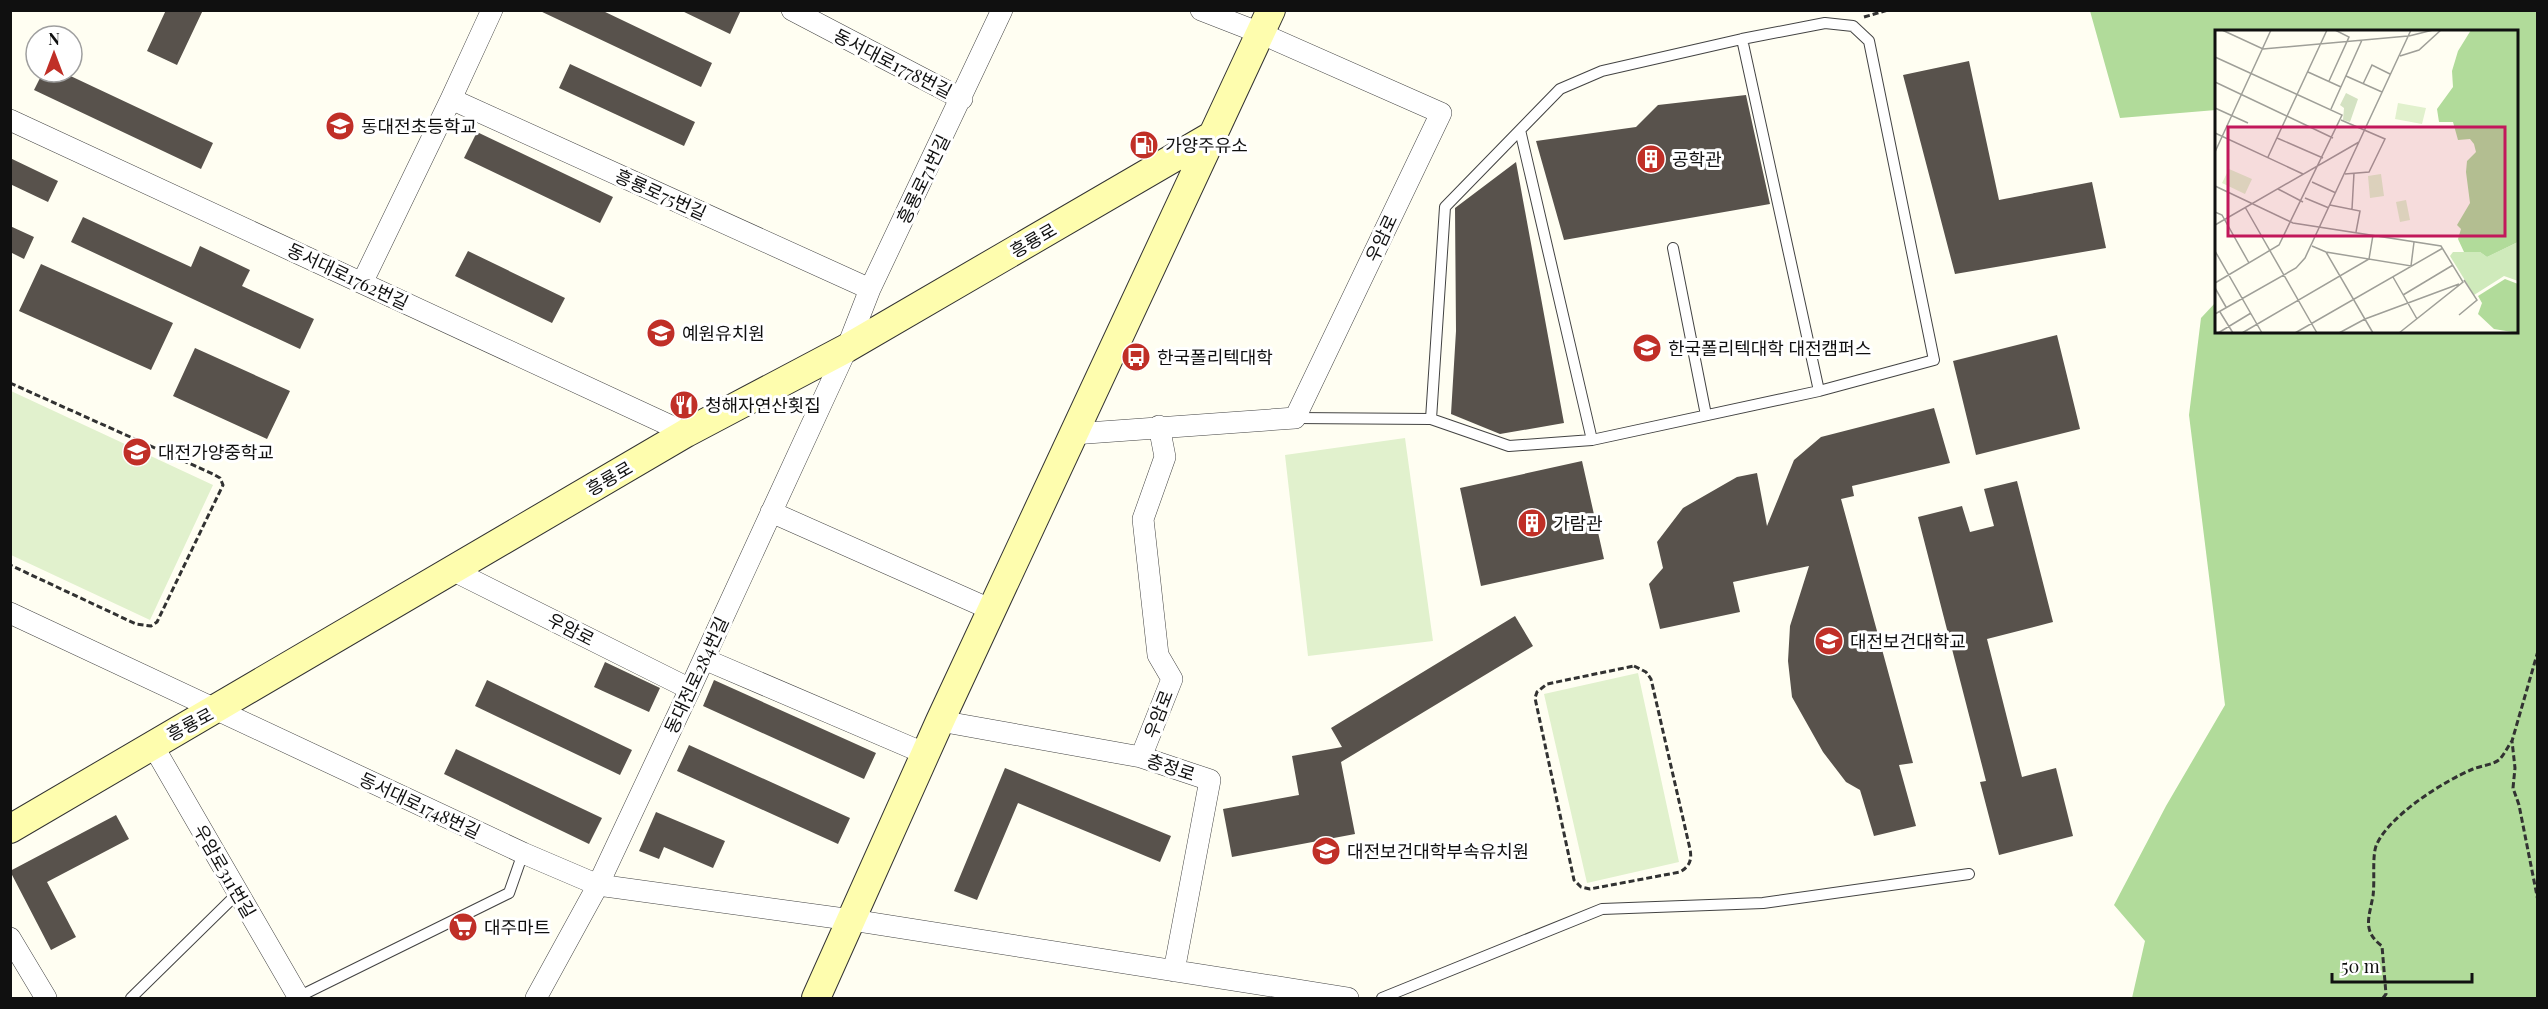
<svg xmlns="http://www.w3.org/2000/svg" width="2548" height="1009" font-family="'Playfair Display','Noto Sans KR',serif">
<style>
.forest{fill:#b1db9a}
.pitch{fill:#e1f1cd}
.building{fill:#58524c}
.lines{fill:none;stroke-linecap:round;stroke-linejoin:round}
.lane-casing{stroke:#434343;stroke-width:12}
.street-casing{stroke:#434343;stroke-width:22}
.secondary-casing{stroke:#323232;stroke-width:30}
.path{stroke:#323232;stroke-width:3;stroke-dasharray:6 3;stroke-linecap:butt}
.lane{stroke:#fff;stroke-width:10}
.street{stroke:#fff;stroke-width:21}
.secondary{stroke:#fefdae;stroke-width:28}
.labels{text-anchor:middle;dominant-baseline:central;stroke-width:6;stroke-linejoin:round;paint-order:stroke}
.street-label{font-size:18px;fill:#101010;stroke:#fff}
.poi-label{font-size:18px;fill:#101010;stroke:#fff;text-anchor:start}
.inset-road{fill:none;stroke:#9f9f98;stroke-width:1.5}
.view{fill:#c2185b;fill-opacity:0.15;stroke:#c2185b;stroke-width:3}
.inset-edge{fill:none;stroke:#101010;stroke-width:3}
</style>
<rect width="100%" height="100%" fill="#fffef2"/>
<path class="forest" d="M2090,11H2537V998H2132L2145,941L2114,905L2166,806L2225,705L2189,415L2201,318L2216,302V332H2516V32H2216V110L2120,118Z"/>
<path class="pitch" d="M11,391L213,485L150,620L11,555Z
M1405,438L1433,641L1308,656L1285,455Z
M1638,673L1679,862L1587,883L1544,694Z"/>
<path class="building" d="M166,10H203L177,65L147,51Z
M538,10H601L712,63L701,87Z
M680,10H741L730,34Z
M1969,61L1999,200L2092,182L2106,248L1955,274L1903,75Z
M570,64L695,122L684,146L559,88Z
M43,72H62L213,143L201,169L34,90Z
M1746,95L1770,204L1564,240L1536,141L1636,127L1658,105Z
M477,132L613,197L600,223L464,158Z
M10,158L58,181L48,202L10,184Z
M1516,162L1564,423L1500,434L1451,414L1456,331L1455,208Z
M83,217L191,267L200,246L250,270L242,286L314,319L300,349L71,242Z
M10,226L34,237L24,259L10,252Z
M468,251L565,298L552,323L455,276Z
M41,264L173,323L151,370L19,311Z
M2057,335L2080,429L1976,455L1953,361Z
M195,348L290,391L267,439L173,396Z
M1934,408L1950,463L1852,486L1854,496L1841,499L1913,763L1899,765L1916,826L1874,836L1860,790L1846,782L1823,752L1792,697L1788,661L1790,626L1809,566L1733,582L1740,612L1660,629L1649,584L1663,568L1657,542L1683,508L1737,477L1757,473L1767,526L1794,460L1821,437Z
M1582,461L1604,559L1481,586L1460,488Z
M2017,481L2053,622L1987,639L2022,777L2056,768L2073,836L1999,855L1980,782L1986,781L1918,517L1962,506L1970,532L1994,526L1984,489Z
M1515,616L1533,646L1341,762L1355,834L1232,857L1223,809L1299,795L1292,756L1342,747L1331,728Z
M605,662L660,688L649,712L594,687Z
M487,680L632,750L620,775L475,706Z
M714,680L876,753L864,779L703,706Z
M689,745L850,818L838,844L677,771Z
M456,749L602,818L589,844L444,774Z
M1005,768L1171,836L1160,862L1018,803L977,900L954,891Z
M656,812L725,841L713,868L664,847L659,859L639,851Z
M116,815L129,839L47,882L76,937L51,950L10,871Z"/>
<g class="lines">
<g class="lane-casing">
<path id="lane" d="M1742,39L1819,391
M1520,130L1592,440
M1673,248L1706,415
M1295,418L1431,419L1509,446L1592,440L1819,391L1934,360L1869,41L1853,26L1825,23L1742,39L1602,71L1560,89L1445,207L1431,419
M298,997L509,893L523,853
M131,998L238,893
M1382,998L1602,909L1763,903L1969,874"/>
</g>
<g class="street-casing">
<path id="street" d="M792,10L962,99
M451,99L870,289
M10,120L686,433
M362,283L451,99L492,10
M1073,434L1295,418L1441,113L1260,33L1201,10
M771,512L992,610
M452,570L690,689
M10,613L523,853L598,885L852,920L1348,998
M704,659L926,754
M940,721L1141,757L1210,780L1174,971
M152,744L299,998
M1141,757L1172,679L1158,655L1143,519L1165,457L1159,426
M10,938L46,998
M536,998L598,885L690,689L847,348L870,289L1002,10"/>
</g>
<g class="secondary-casing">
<path id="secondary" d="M10,829L686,433L847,348L1213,135
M816,998L940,721L1271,10"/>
</g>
<path class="path" d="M1864,17L1888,10
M10,383L213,474L220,478L223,485L157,622L151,626L136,624L10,565
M2538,651L2512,741L2515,768L2513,788L2519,805L2538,901
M1634,666L1646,672L1651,679L1690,849C1692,860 1690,866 1680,872L1590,889L1581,887L1574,880L1535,698L1537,692L1547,684Z
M2383,998L2386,994L2382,946C2362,931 2369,918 2373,896C2375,881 2372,858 2376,846C2388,816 2444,781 2473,769C2480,766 2492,765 2499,760C2504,755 2508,746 2512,741"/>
<use href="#lane" class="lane"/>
<use href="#street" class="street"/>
<use href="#secondary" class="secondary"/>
</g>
<defs>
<g id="school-disc" transform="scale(1.5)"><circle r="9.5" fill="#c02f27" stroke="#fff"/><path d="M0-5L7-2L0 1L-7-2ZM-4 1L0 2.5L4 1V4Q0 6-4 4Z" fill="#fff"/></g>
<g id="fuel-disc" transform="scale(1.5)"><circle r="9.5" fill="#c02f27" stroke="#fff"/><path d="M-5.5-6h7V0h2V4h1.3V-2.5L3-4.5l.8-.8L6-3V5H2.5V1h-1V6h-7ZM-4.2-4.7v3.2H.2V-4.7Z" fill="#fff"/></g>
<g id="building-disc" transform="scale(1.5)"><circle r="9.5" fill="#c02f27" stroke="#fff"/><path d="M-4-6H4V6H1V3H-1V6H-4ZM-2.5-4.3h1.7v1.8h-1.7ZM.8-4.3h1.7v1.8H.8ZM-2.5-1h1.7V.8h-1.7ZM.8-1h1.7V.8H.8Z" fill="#fff"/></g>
<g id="bus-disc" transform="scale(1.5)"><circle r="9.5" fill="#c02f27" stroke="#fff"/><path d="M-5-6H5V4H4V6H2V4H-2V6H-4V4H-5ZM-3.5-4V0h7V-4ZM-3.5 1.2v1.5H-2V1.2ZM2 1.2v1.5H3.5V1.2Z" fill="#fff"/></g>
<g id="restaurant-disc" transform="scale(1.5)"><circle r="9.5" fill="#c02f27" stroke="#fff"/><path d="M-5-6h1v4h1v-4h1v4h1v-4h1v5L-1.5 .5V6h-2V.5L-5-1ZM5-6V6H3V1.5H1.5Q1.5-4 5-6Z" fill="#fff"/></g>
<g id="university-disc" transform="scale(1.5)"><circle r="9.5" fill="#c02f27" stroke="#fff"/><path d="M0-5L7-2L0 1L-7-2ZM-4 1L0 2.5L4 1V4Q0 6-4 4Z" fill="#fff"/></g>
<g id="supermarket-disc" transform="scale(1.5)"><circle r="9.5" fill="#c02f27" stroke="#fff"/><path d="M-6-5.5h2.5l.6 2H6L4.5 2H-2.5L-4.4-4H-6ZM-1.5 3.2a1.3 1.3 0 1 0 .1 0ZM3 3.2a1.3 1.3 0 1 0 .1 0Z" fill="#fff"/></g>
</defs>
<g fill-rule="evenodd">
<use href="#school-disc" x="340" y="126"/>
<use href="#fuel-disc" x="1144" y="145"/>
<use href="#building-disc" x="1651" y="159"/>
<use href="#school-disc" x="661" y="333"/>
<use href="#school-disc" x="1647" y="348"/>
<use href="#bus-disc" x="1136" y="357"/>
<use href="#restaurant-disc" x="684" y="405"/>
<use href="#school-disc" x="137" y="452"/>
<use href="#building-disc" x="1532" y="523"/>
<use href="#university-disc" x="1829" y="641"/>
<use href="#school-disc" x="1326" y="851"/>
<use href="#supermarket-disc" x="463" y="927"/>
</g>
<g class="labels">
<g class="street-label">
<text transform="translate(893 63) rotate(27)">동서대로1778번길</text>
<text transform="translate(923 179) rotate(-64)">흥룡로71번길</text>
<text transform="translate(661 194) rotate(24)">흥룡로75번길</text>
<text transform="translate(1381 238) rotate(-65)">우암로</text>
<text transform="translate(1033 240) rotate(-30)">흥룡로</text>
<text transform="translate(348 276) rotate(25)">동서대로1762번길</text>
<text transform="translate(609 478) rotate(-30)">흥룡로</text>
<text transform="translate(571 629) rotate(27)">우암로</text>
<text transform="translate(696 675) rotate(-65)">동대전로284번길</text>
<text transform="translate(1158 714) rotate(-69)">우암로</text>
<text transform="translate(190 724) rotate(-28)">흥룡로</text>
<text transform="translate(1171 767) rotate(18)">충정로</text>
<text transform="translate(420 805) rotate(25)">동서대로1748번길</text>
<text transform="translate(225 871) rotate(60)">우암로311번길</text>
</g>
<g class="poi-label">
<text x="361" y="126">동대전초등학교</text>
<text x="1165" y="145">가양주유소</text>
<text x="1672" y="159">공학관</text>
<text x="682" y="333">예원유치원</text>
<text x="1668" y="348">한국폴리텍대학 대전캠퍼스</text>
<text x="1157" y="357">한국폴리텍대학</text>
<text x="705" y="405">청해자연산횟집</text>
<text x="158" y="452">대전가양중학교</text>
<text x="1553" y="523">가람관</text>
<text x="1850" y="641">대전보건대학교</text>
<text x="1347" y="851">대전보건대학부속유치원</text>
<text x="484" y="927">대주마트</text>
</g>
</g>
<g transform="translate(2215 30)">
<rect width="303" height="303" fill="#fffef2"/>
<path d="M303,212V251L289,246L259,265L235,226L238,222H265L272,227Z" fill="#cfeabb"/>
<path d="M256,0H303V212L272,227L265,222H249L243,209L246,199L242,195L255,173L251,142L252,131L261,122L259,114L255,109L243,110L238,92H224L222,79L238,57L237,41L243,21ZM290,249L303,254V303L279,299L263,284L267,273L263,266Z" fill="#b1db9a"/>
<path d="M131,63L143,69L135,92L128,90L129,78L125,75Z" fill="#d4e2c2"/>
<path d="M183,73L211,78L207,94L180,89ZM14,139L37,149L30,164L7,153ZM166,144L169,166L155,168L153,146ZM191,170L195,190L185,192L181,172Z" fill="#e1f1cd"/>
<path class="inset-road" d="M7,0L48,19L193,6M194,6L218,0M185,26L204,20L226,0M0,27L127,85L64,215L0,253M93,42L126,57M131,46L167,62M114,51L134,7L120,0M0,52L118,108M148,54L157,35L175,44M0,78L33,93M116,79L147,10M126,90L170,109L154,142L130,144M0,103L88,144M62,108L108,128M0,122L56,0M53,127L112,0M97,152L121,163M0,156L78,193L226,216L248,252L184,303M63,159L88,172M90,168L114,178M115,175L145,181L141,202M30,177L102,303M137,179L139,143M0,182L7,185L34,233M0,195L144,112M97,216L111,222L196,236L199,212M0,221L47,303M111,222L158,303M178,247L202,289M0,258L11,277M188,265L238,235M5,282L18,303M0,284L81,238L90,228L196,0M244,285L262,270L249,250M3,303L36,283M27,303L154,229L158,205M80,303L228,218M124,303L150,289L244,254"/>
<path class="view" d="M13,97H290V206H13Z"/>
<rect width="303" height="303" class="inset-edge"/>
</g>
<rect width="2548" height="1009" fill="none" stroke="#101010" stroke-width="24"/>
<g transform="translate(54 54)"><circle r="28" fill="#ffffff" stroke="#9f9f9f" stroke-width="1.5"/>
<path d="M0-4.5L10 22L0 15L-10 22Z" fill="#c02f27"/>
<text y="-9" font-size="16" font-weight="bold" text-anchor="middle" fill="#101010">N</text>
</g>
<path d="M2332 973v9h140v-9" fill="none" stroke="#101010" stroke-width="3"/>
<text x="2341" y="973" font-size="18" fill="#101010" stroke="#ffffff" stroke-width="4.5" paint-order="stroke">50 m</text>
</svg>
